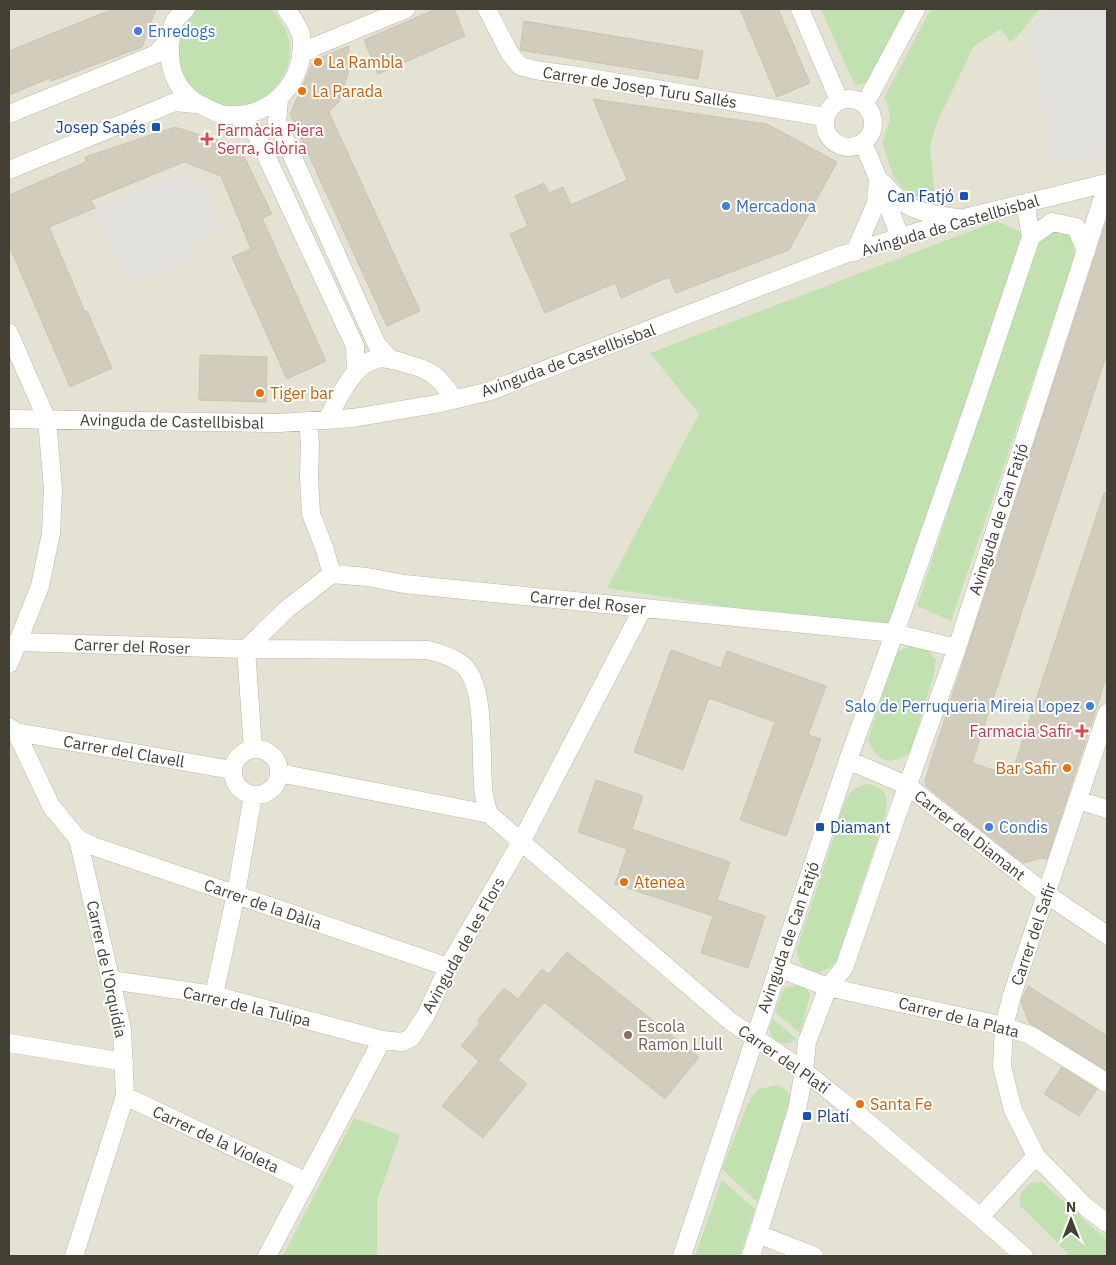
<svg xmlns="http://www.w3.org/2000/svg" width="1116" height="1265" font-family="'IBM Plex Sans',sans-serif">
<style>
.residential{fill:#e4e2d3}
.green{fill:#c2e1b1}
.parking{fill:#e1e0dc}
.building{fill:#d1ccbb;stroke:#cbc5af}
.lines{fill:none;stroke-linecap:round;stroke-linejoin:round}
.street-casing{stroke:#bbb8a8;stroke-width:19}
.street{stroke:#fff;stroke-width:18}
.shop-dot{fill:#3f7fe0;stroke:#fff;stroke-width:2}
.food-dot{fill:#e8710a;stroke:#fff;stroke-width:2}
.transit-dot{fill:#1a4fb4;stroke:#fff;stroke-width:2}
.health-dot{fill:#e0444e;stroke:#fff;stroke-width:2}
.education-dot{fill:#8d6e63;stroke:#fff;stroke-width:2}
.labels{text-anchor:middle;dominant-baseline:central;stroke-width:4;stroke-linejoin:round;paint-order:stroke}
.shop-label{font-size:16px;fill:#366cbe;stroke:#fff;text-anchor:start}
.food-label{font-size:16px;fill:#c56008;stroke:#fff;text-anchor:start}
.street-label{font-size:16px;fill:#423f35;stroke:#fff}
.transit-label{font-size:16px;fill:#164399;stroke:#fff;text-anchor:end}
.health-label{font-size:16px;fill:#be3a42;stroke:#fff;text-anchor:start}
.education-label{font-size:16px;fill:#785e54;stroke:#fff;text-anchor:start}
</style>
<rect width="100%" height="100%" fill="#f0efe5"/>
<path class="residential" d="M9,9H1107V1240L1042,1182L1030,1183L1020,1195V1206L1070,1256H9Z"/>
<path class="green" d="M198,9H270C285,21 293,41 289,60C283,94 243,119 210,102C172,82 169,37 198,9Z
M821,9H908L872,77L866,83L855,86Z
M931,9H1040L1016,38L1010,42L1001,29L974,46L938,120L930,145L935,199L914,196L902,188L894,178L882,143L890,119L888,106L884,98Z
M997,221L1031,237L894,633L607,588L699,414L650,353Z
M1053,229C1072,235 1075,240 1074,260L951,621L917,606L1030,261L1041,236Z
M911,645L927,649L936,660L934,674L910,753C892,767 876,761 868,740L895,653Z
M868,784C895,789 887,810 881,829L842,827L837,825C843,808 846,786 868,784Z
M835,834L875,835L878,838L836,962C821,980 796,972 797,948Z
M799,985L806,986L810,995L800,1033L775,1012L784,988Z
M773,1019L797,1039C785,1048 771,1042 769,1028Z
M778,1085C787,1089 790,1095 792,1104L757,1202L722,1169L750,1099L759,1089Z
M354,1118L400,1135L377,1200V1256H283Z
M722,1180L755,1209L740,1256H695Z
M1042,1182L1107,1240V1256H1070L1020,1206V1195L1030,1183Z"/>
<path class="parking" d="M1046,9H1107V155L1050,164L1030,28Z
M179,175L206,186L222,231L187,246L193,259L127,286L95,208Z"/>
<path class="building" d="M113,9H156L142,47L51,81L50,78L9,95V51Z
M436,9H454L465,36L378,74L364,40Z
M740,9H778L810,83L777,97Z
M524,21L703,51L698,79L520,50Z
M349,46L348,73L339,102L329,112L420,311L387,326L290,114L314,60Z
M593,99L767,124L837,162L789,250L676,293L669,277L621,298L615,283L545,313L510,234L528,226L515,196L544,183L549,193L563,187L571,205L627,180Z
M175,127L240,148L272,214L262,218L326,361L287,379L232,257L251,249L221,176L184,162L91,200L95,208L49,227L85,312L87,311L112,368L70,387L9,245V195L86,162L85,157Z
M1107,219V353L972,763L1011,776L1104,493H1107V676L1047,859L1042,858L1023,863L926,786L925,780Z
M200,355L267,357L266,402L199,400Z
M671,650L721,668L727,651L826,686L808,735L821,739L786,836L740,820L775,722L709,698L683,770L634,752Z
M596,780L643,796L632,829L730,862L717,900L765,916L748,968L701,953L713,916L615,884L627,849L578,832Z
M567,952L699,1057L665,1099L544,1002L498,1060L527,1084L483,1138L442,1106L479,1061L461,1046L480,1023L477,1021L504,988L518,999L542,969L549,974Z
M1028,986L1107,1036V1071L1029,1023L1021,1001Z
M1062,1067L1097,1089L1079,1116L1044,1094Z"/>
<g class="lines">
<g class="street-casing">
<path id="street" d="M186,9C183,12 178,16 175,20C169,31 169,53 171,65C174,83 187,100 205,107C212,110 220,115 227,115C271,119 308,80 301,35C299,26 291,16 286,9
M487,9L510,54L520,66L535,70L578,76L825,117
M800,9L839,100
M301,55L316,46L406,9
M825 123a24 24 0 1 1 48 0a24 24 0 1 1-48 0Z
M279,99L277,122L377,345L391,360
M865,104L916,9
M9,114L156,54L171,38
M236,115L256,134L355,346L356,372
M863,143L878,178L900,237
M9,170L175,102L196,104
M883,183C888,188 892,194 897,198C912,212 937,215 957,218
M1031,237L1052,222L1076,227L1086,251
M855,252L876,203L878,181
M9,333L47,420L53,489L51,533L40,586L9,664
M9,419L279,423L353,418L436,404L490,391L842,255L960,219L1107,183
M327,420C337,401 353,363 377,359C386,357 398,361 407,364C433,370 440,378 454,399
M308,421L310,445L309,477L311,514L324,547L332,574
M18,642L246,649L428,650C440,653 453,657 463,665C488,687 479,763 484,795C485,801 487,808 489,814L730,1021L804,1071L847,1105L980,1217L1024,1256
M246,649L287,609L332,574L367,577L404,584L894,633L957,648
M246,649L253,749
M1107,713L1012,995L1004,1027L1002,1067L1013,1110L1036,1156L1087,1208L1107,1223
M9,727L16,732L51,806L78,839L122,1029L125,1096L74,1256
M16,732L232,770
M233 772a23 23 0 1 1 46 0a23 23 0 1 1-46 0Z
M848,760L908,786L1046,894L1107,935
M279,773L489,814
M1078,800L1107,809
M78,839L93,846L448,967
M778,968L828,987L995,1024L1030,1035L1107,1083
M111,980L214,995L382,1040L402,1042L411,1038L426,1015L448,967L521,842L643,608
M214,995L236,894L253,795
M9,1043L124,1062
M125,1096L307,1182
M980,1217L1036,1156
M758,1234L814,1256
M267,1256L382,1040
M682,1256L848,760L903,610L977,397L1031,237L1027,214L1028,202
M751,1256L797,1110L804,1071L807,1042L828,987L844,968L892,829L957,648L1107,185"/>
</g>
<use href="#street" class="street"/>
</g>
<g class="shop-dot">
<circle cx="138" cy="31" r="5"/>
<circle cx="726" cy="206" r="5"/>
<circle cx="1090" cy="706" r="5"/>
<circle cx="989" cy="827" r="5"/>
</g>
<g class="food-dot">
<circle cx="318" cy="62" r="5"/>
<circle cx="302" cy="91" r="5"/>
<circle cx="260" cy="393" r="5"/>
<circle cx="1067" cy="768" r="5"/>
<circle cx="624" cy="882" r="5"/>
<circle cx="860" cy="1104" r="5"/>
</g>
<g class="transit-dot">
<rect x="151" y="122" width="10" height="10" rx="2.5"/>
<rect x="959" y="191" width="10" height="10" rx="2.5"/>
<rect x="815" y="822" width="10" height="10" rx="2.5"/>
<rect x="802" y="1111" width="10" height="10" rx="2.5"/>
</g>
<g class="health-dot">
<path d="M204.5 131.5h5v5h5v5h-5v5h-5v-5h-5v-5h5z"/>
<path d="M1079.5 723.5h5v5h5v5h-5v5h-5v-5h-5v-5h5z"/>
</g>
<circle class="education-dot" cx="628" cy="1035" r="5"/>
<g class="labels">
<g class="shop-label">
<text x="148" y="31">Enredogs</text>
<text x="736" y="206">Mercadona</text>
<text x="1080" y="706" text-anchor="end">Salo de Perruqueria Mireia Lopez</text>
<text x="999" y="827">Condis</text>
</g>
<g class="food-label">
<text x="328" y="62">La Rambla</text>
<text x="312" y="91">La Parada</text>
<text x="270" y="393">Tiger bar</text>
<text x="1057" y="768" text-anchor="end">Bar Safir</text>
<text x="634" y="882">Atenea</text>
<text x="870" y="1104">Santa Fe</text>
</g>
<g class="street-label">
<text transform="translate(640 87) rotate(9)">Carrer de Josep Turu Sallés</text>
<text transform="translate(950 225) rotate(-16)">Avinguda de Castellbisbal</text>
<text transform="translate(568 360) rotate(-20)">Avinguda de Castellbisbal</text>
<text transform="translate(172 421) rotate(1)">Avinguda de Castellbisbal</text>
<text transform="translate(998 519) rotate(-72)">Avinguda de Can Fatjó</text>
<text transform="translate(588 602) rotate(6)">Carrer del Roser</text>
<text transform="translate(132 646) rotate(2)">Carrer del Roser</text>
<text transform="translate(124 751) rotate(10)">Carrer del Clavell</text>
<text transform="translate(970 835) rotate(38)">Carrer del Diamant</text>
<text transform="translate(263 904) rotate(19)">Carrer de la Dàlia</text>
<text transform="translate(1033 934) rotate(-71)">Carrer del Safir</text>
<text transform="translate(788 937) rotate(-71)">Avinguda de Can Fatjó</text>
<text transform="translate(463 945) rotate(-61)">Avinguda de les Flors</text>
<text transform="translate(107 969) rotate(78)">Carrer de l'Orquídia</text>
<text transform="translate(247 1006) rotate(13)">Carrer de la Tulipa</text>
<text transform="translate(959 1017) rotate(14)">Carrer de la Plata</text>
<text transform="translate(784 1059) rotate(35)">Carrer del Platí</text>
<text transform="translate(216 1139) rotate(25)">Carrer de la Violeta</text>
</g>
<g class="transit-label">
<text x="146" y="127">Josep Sapés</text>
<text x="954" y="196">Can Fatjó</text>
<text x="830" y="827" text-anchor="start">Diamant</text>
<text x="817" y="1116" text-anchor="start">Platí</text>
</g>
<g class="health-label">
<text x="217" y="130">Farmàcia Piera<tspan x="217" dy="18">Serra, Glòria</tspan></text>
<text x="1072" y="731" text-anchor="end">Farmacia Safir</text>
</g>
<g class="education-label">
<text x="638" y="1026">Escola<tspan x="638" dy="18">Ramon Llull</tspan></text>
</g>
</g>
<rect width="1116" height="1265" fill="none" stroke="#423f35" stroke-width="20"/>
<g transform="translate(1071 1220)" stroke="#ffffff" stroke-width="4" paint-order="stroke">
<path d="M0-4L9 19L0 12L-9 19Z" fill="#423f35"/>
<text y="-8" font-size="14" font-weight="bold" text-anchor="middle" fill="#423f35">N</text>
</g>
</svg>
